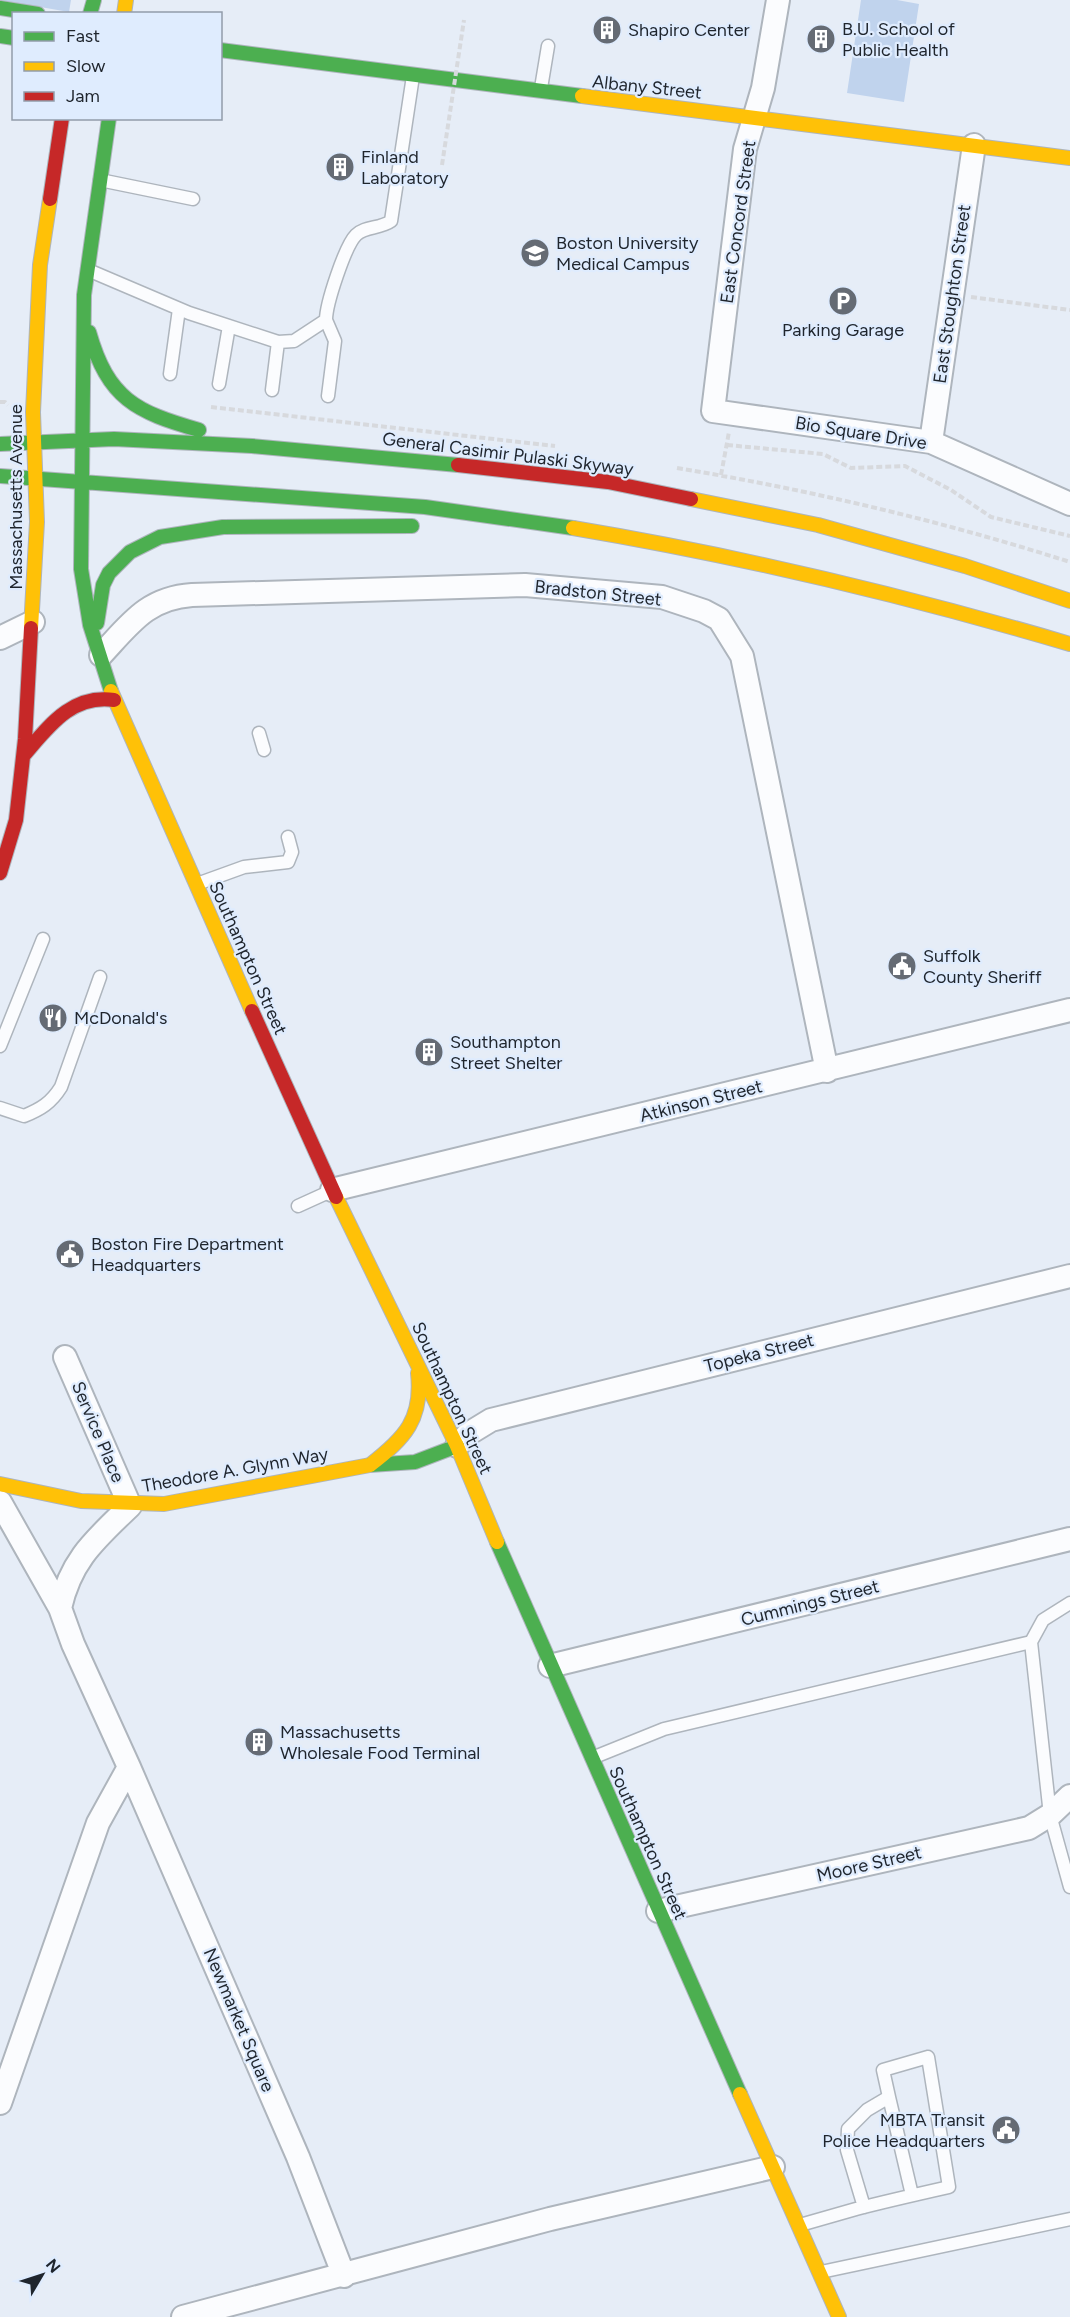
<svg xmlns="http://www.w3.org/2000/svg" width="1070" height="2317" font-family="Figtree,sans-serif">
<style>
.green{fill:#c0d3ed}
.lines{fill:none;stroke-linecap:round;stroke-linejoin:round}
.lane-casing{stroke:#aeb5bd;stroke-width:15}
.street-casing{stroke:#aeb5bd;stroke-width:26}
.fast-casing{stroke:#aeb5bd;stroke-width:16}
.slow-casing{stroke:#aeb5bd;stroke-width:16}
.jam-casing{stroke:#aeb5bd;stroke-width:16}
.path{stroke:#d7d9dd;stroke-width:4;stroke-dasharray:6 3;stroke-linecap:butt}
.lane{stroke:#fbfcfe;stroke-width:12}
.street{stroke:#fbfcfe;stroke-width:22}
.fast{stroke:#4caf50;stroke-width:14}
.slow{stroke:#ffc107;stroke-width:14}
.jam{stroke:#c62828;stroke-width:14}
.path-bridge{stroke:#d7d9dd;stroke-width:4;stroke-dasharray:6 3;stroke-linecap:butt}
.labels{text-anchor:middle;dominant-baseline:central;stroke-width:4.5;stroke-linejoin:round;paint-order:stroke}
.poi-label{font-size:18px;fill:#1f252d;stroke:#dfecfe;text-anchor:start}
.street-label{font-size:18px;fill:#1f252d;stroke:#dfecfe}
</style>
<rect width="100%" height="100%" fill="#e6edf7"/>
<path class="green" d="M0,0H71L69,12Z
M861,0H897L919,4L904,102L847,93Z"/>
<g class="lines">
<g class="lane-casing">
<path id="lane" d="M541,88L548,46
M100,180L193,199
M88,270L189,313L278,342L294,341L326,320C326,304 345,246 356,235C365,226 380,229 391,221L413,76
M326,320L335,341L328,396
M170,374L179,309
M219,384L229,326
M272,390L278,342
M259,733L264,750
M197,884L244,867L288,862L292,852L288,837
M0,1046L43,939
M0,1108L24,1116C41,1109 51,1103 61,1087L100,977
M298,1206L331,1191
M1070,1603L1043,1620L1031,1642L1050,1815L1070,1887
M592,1758L664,1729L1031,1642
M889,2097L912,2195
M800,2225L856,2209C887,2201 918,2194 949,2187L928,2057L883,2070L889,2097L867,2110L848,2129L847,2150L864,2207
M821,2272L1070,2219"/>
</g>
<g class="street-casing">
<path id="street" d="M778,0L763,88L745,149L713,411L931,442L1070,504
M931,442L974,145
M0,638L33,622
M101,655C130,624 147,598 192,595L525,585L662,597L704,611L719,619L742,656L827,1071
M332,1190L1070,1010
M457,1446L468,1434L491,1420L1070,1276
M0,1502L60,1608L73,1644L129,1767L298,2157L344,2276
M60,1608C71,1559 96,1539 130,1506L65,1357
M550,1666L1070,1539
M658,1911L1029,1828L1050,1815L1070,1796
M0,2103L98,1823L129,1767
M183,2317L550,2219L773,2167"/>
</g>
<g class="fast-casing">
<path id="fast" d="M0,8L38,14
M90,14L94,0
M0,36L14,38
M220,50L582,96
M109,118L84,295L81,569L90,625L111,691
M89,332C108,399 136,412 199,430
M0,444L114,439L252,446L458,465
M0,476L425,507L573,528
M97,623L103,585L109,573L130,552L160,537L223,527L412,526
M370,1465L415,1462L457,1446
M497,1542L740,2094"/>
</g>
<g class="slow-casing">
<path id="slow" d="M124,14L126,0
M582,96L1070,158
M691,499L818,525L965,566L1070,601
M573,528C740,556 907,596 1070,644
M31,628L37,522L33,412L40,265L50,199
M111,691L252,1011
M336,1197L457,1446L497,1542
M370,1465C405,1438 423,1419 418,1373
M0,1484L81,1501L164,1504L370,1465
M740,2094L839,2317"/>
</g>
<g class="jam-casing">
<path id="jam" d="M50,199L62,118
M458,465L608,482L691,499
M24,755C49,726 72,694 114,700
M0,873L16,820L25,739L31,628
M252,1011L336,1197"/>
</g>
<path class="path" d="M971,297L1070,310
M0,402H5L8,405
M211,407L555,446
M727,445L823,454L851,468L905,466L951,490L991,517L1070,536
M677,468C810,490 942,521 1070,562
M721,475L729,432"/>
<use href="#lane" class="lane"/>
<use href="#street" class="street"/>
<use href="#fast" class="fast"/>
<use href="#slow" class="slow"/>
<use href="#jam" class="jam"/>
<path class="path-bridge" d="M442,165L464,20"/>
</g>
<defs>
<g id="building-disc" transform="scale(1.5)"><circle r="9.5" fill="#656b74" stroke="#dfecfe"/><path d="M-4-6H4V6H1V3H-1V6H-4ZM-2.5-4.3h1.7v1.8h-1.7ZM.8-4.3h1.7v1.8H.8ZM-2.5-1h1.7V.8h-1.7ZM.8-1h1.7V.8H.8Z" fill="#fff"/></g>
<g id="university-disc" transform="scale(1.5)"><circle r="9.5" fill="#656b74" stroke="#dfecfe"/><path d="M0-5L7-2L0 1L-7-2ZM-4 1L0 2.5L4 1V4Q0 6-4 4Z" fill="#fff"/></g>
<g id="parking-disc" transform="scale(1.5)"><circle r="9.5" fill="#656b74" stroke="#dfecfe"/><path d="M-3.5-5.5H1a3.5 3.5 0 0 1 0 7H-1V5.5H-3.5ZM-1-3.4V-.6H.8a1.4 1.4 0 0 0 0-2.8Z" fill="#fff"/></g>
<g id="civic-disc" transform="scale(1.5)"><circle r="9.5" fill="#656b74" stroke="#dfecfe"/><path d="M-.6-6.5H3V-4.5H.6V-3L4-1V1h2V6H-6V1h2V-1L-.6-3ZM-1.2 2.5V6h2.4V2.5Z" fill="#fff"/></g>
<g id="restaurant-disc" transform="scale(1.5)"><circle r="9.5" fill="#656b74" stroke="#dfecfe"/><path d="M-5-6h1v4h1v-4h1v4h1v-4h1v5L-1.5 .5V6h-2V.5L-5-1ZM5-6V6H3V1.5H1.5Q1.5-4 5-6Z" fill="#fff"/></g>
</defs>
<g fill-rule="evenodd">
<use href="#building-disc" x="607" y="30"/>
<use href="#building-disc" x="821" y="39"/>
<use href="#building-disc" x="340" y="167"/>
<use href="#university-disc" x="535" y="253"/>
<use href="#parking-disc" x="843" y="301"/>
<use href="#civic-disc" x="902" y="966"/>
<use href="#restaurant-disc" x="53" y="1018"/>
<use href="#building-disc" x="429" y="1052"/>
<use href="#civic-disc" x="70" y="1254"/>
<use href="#building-disc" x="259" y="1742"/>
<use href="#civic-disc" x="1006" y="2130"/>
</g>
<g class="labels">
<g class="poi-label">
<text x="842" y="29">B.U. School of<tspan x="842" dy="21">Public Health</tspan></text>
<text x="628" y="30">Shapiro Center</text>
<text x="361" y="157">Finland<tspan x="361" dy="21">Laboratory</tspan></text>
<text x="556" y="243">Boston University<tspan x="556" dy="21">Medical Campus</tspan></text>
<text x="843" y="330" text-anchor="middle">Parking Garage</text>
<text x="923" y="956">Suffolk<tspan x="923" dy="21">County Sheriff</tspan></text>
<text x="74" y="1018">McDonald's</text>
<text x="450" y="1042">Southampton<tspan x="450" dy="21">Street Shelter</tspan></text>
<text x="91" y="1244">Boston Fire Department<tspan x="91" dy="21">Headquarters</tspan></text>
<text x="280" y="1732">Massachusetts<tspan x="280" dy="21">Wholesale Food Terminal</tspan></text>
<text x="985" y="2120" text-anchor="end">MBTA Transit<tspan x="985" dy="21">Police Headquarters</tspan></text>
</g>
<g class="street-label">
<text transform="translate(647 87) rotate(6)">Albany Street</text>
<text transform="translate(738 222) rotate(-82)">East Concord Street</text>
<text transform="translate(952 294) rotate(-82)">East Stoughton Street</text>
<text transform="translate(861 433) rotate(9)">Bio Square Drive</text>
<text transform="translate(508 454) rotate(7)">General Casimir Pulaski Skyway</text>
<text transform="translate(16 497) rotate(-90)">Massachusetts Avenue</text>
<text transform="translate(598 593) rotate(6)">Bradston Street</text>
<text transform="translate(248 958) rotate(66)">Southampton Street</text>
<text transform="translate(701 1101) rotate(-14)">Atkinson Street</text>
<text transform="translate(759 1353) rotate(-14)">Topeka Street</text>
<text transform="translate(452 1398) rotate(65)">Southampton Street</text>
<text transform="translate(98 1432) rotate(67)">Service Place</text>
<text transform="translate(235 1470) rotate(-10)">Theodore A. Glynn Way</text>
<text transform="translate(810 1603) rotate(-14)">Cummings Street</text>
<text transform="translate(648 1843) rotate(66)">Southampton Street</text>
<text transform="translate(869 1864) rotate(-13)">Moore Street</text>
<text transform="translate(239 2020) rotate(67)">Newmarket Square</text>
</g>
</g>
<rect x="12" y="12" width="210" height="108" fill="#dfecfe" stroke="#929caa" stroke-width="1.5"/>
<rect x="24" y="32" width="30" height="9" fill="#4caf50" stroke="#929caa" stroke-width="1.5"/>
<text x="66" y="42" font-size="18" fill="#1f252d">Fast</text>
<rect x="24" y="62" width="30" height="9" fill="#ffc107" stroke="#929caa" stroke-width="1.5"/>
<text x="66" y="72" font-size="18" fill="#1f252d">Slow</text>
<rect x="24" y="92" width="30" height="9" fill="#c62828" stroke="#929caa" stroke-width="1.5"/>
<text x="66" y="102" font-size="18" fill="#1f252d">Jam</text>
<g transform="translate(42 2275) rotate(51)" stroke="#dfecfe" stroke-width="4.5" paint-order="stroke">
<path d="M0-4.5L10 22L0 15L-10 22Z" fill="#1f252d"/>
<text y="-9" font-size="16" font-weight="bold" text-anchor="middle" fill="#1f252d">N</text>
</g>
</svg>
